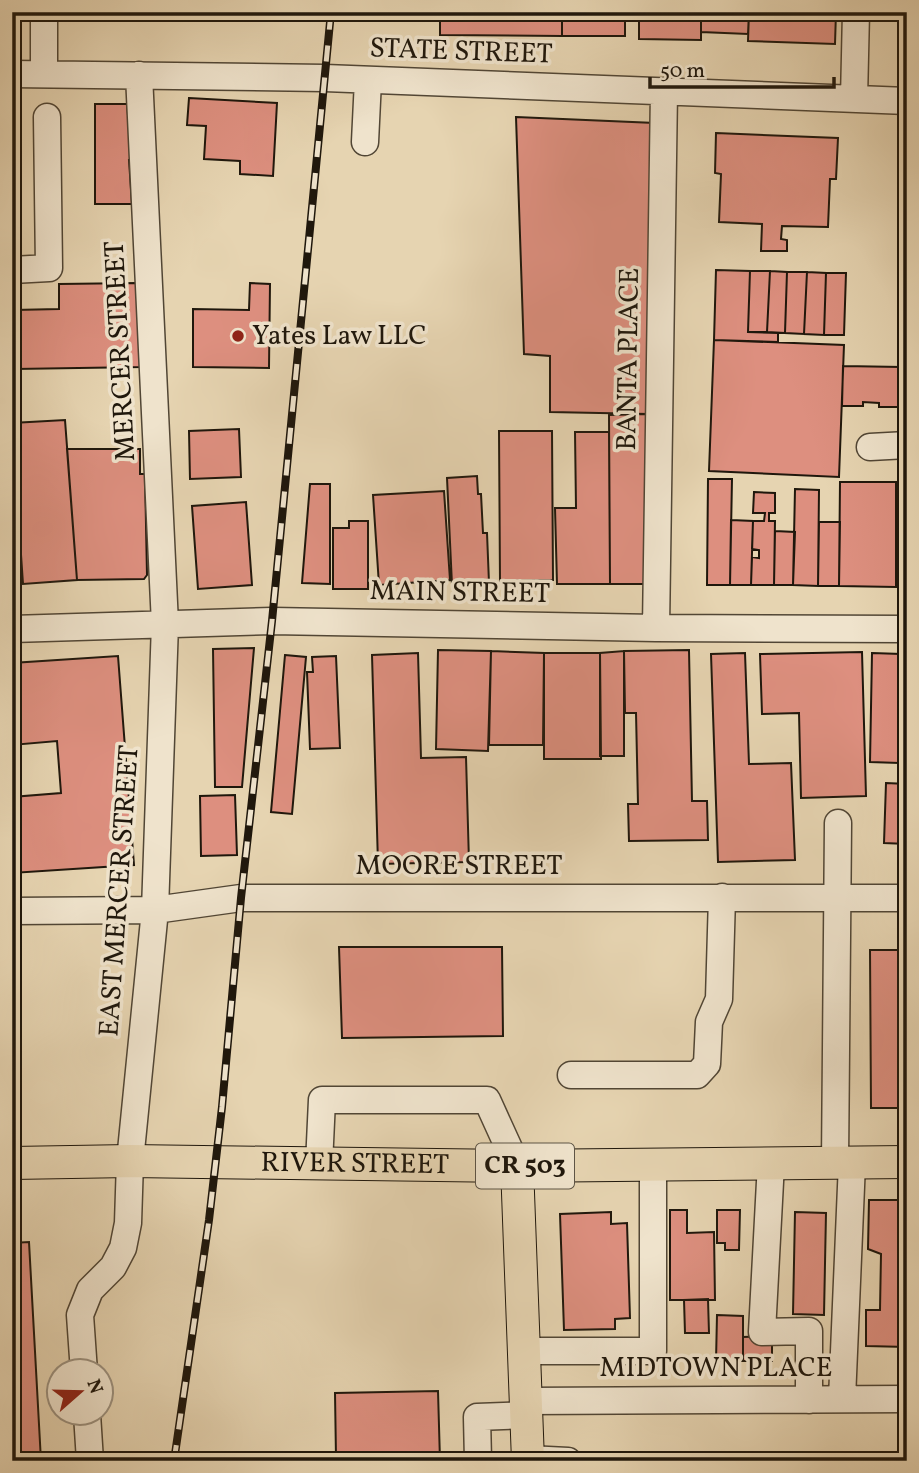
<svg xmlns="http://www.w3.org/2000/svg" width="919" height="1473" font-family="Vollkorn,serif">
<style>
.building{fill:#dd8f7f;stroke:#1f170c;stroke-width:2}
.lines{fill:none;stroke-linecap:round;stroke-linejoin:round}
.minor-casing{stroke:#514635;stroke-width:29}
.major-casing{stroke:#1f170c;stroke-width:34}
.minor{stroke:#efe3cc;stroke-width:26}
.major{stroke:#e6d4b1;stroke-width:32}
.rail-casing{stroke:#1f170c;stroke-width:8}
.rail{stroke:#efe3cc;stroke-width:5;stroke-dasharray:16;stroke-linecap:butt}
.poi-dot{fill:#8f2418;stroke:#efe3cc;stroke-width:2.5}
.labels{text-anchor:middle;dominant-baseline:central;stroke-width:7;stroke-linejoin:round;paint-order:stroke}
.shield{fill:#efe3cc;stroke:#5d5446;stroke-width:2}
.shield-label{font-size:26px;font-weight:bold;fill:#1f170c}
.street-label{font-size:28px;fill:#1f170c;stroke:#efe3cc}
.poi-label{font-size:28px;fill:#1f170c;stroke:#efe3cc;text-anchor:start}
</style>
<rect width="100%" height="100%" fill="#e6d4b1"/>
<filter id="stains"><feTurbulence type="fractalNoise" baseFrequency=".00286" numOctaves="4"/><feColorMatrix values="0 0 0 0 .2 0 0 0 0 .09 0 0 0 0 .02 0 0 0 .5 -.17"/></filter>
<radialGradient id="worn" r=".72"><stop offset=".6" stop-color="#630" stop-opacity="0"/><stop offset="1" stop-color="#630" stop-opacity=".3"/></radialGradient>
<path class="building" d="M440,12H562V36L440,35Z
M562,12H701V40L639,39V17H625V36H562Z
M701,12H749L748,34L701,32Z
M749,12H836L835,44L748,41Z
M189,98L277,103L273,176L240,174V161L204,159L206,126L187,125Z
M95,104H127L132,160H129L132,204H95Z
M516,117L655,123L649,414L550,412V356L524,354Z
M716,133L838,138L836,179H830L828,227L782,226L781,239L787,240V251H761L762,224L719,222L721,174L715,173Z
M716,270L750,271L748,332L778,333V342L714,340Z
M750,271H770L767,332H748Z
M770,271L787,272L785,333L767,332Z
M787,272H807L804,334L785,333Z
M807,272L826,273L824,335L804,334Z
M826,273H846L844,335H824Z
M137,283L142,367L15,369L14,310L59,309V284Z
M250,283L270,284L269,368L193,367V309L249,310Z
M714,340L844,345L839,477L709,471Z
M843,366L901,367V372H907V407H879V403L863,402V406H842Z
M649,414L650,584H610L609,415Z
M65,420L77,580L23,584L12,423Z
M239,429L241,477L190,479L189,431Z
M499,431H552L553,580L500,581Z
M575,432H609L610,584H557L555,508H576Z
M67,449H140V474H145L147,575L144,579L77,580Z
M477,476L478,494H481L483,533H487L489,583L452,585L447,478Z
M708,479H732L730,585H707Z
M840,482H896V587L839,586Z
M310,484H330V584L302,583Z
M795,489L819,490L818,586L793,585Z
M444,491L450,580L379,585L373,495Z
M754,492L775,493V513H769V521H775L774,585H751L752,557L759,558V550L752,549L753,521H764L765,513H753Z
M12,494L15,578H12Z
M246,502L252,585L198,589L192,506Z
M731,520L753,521L751,585H730Z
M349,521H368V589H333V528H349Z
M819,522H840L839,586H818Z
M775,531L795,532L793,585H774Z
M254,648L242,787H215L213,649Z
M438,650L491,651L488,751L436,749Z
M689,650L692,801H707L708,840L629,841L628,804H638L636,713H625L624,651Z
M491,651L544,653L543,745H489Z
M624,651V756H600V653Z
M862,652L866,796L801,798L799,713L762,714L760,654Z
M418,653L421,758L466,757L469,862L378,864L372,655Z
M544,653H600L601,759H544Z
M745,653L749,764L791,763L795,860L718,862L711,654Z
M872,653L901,654L899,763L870,762Z
M901,654H907V759H899Z
M285,655L306,657L292,814L271,812Z
M118,656L134,865L12,873V797L61,793L57,741L12,745V663Z
M336,656L340,748L310,749L307,672H313L312,657Z
M886,783L907,784V844L884,843Z
M235,795L237,855L201,856L200,796Z
M339,947H502L503,1036L342,1038Z
M870,950H907V1108H871Z
M869,1200H907V1347L866,1346V1310H880L881,1254L868,1249Z
M670,1210H687V1233L714,1232L715,1300H670Z
M717,1210H740L739,1250H725V1243H717Z
M611,1212V1224L627,1223L630,1318L615,1319V1329L564,1330L560,1214Z
M795,1212L826,1213L824,1315L793,1314Z
M29,1242L41,1461H12V1243Z
M708,1299L709,1333H685L684,1300Z
M717,1315L743,1316V1361H716Z
M772,1336V1361H743V1337Z
M438,1391L440,1461H273L336,1458L335,1393Z"/>
<g class="lines">
<g class="minor-casing">
<path id="minor" d="M12,74L325,78L907,101
M44,74V12
M854,99L856,12
M365,142L368,80
M12,270L49,268L47,117
M870,447L907,445
M656,628L664,91
M12,629L272,621L656,628L907,629
M12,911L155,910L241,898H907
M571,1075H697L707,1064L709,1022L719,999L722,897
M771,1163L762,1332L809,1331V1400
M835,1163L838,823
M319,1164L322,1100H487L517,1166
M524,1351H653V1164
M84,1372L80,1315L90,1290L113,1267L123,1248L128,1223L130,1161L155,910L165,624L139,75
M842,1399L852,1163
M526,1401L907,1399
M87,1414L90,1461
M528,1459L568,1461
M478,1461L477,1417L527,1415"/>
</g>
<g class="major-casing">
<g id="major">
<path id="s1" d="M12,1163L130,1161L517,1166L907,1162"/>
<path d="M517,1166L528,1461"/>
</g>
</g>
<use href="#minor" class="minor"/>
<use href="#major" class="major"/>
<g class="rail-casing">
<path id="rail" d="M174,1461L209,1220L222,1107L241,898L272,621L331,12"/>
</g>
<use href="#rail" class="rail"/>
</g>
<circle class="poi-dot" cx="238" cy="336" r="7"/>
<g class="labels">
<rect class="shield" x="476" y="1143.5" width="98" height="45" rx="5"/>
<g class="shield-label">
<text x="525" y="1166">CR 503</text>
</g>
<g class="street-label">
<text transform="translate(461 52) rotate(2)">STATE STREET</text>
<text transform="translate(121 351) rotate(-93)">MERCER STREET</text>
<text transform="translate(629 359) rotate(-89)">BANTA PLACE</text>
<text transform="translate(460 593) rotate(1)">MAIN STREET</text>
<text x="459" y="866">MOORE STREET</text>
<text transform="translate(120 891) rotate(-86)">EAST MERCER STREET</text>
<text stroke="none"><textPath href="#s1" startOffset="343">RIVER STREET</textPath></text>
<text x="716" y="1368">MIDTOWN PLACE</text>
</g>
<g class="poi-label">
<text x="252" y="336">Yates Law LLC</text>
</g>
</g>
<rect width="919" height="1473" fill="none" stroke="#e6d4b1" stroke-width="42"/>
<rect x="14" y="14" width="891" height="1445" fill="none" stroke="#1f170c" stroke-width="3.5"/>
<rect x="21" y="21" width="877" height="1431" fill="none" stroke="#1f170c" stroke-width="2"/>
<g transform="translate(80 1392) rotate(70)"><circle r="33" fill="#efe3cc" stroke="#9c917f" stroke-width="2"/>
<path d="M0-5L12 26L0 18L-12 26Z" fill="#8f2418"/>
<text y="-10" font-size="19" font-weight="bold" text-anchor="middle" fill="#1f170c">N</text>
</g>
<path d="M650 77v10h184v-10" fill="none" stroke="#1f170c" stroke-width="3.5"/>
<text x="660" y="77" font-size="21" fill="#1f170c" stroke="#efe3cc" stroke-width="5" paint-order="stroke">50 m</text>
<rect width="100%" height="100%" filter="url(#stains)"/>
<rect width="100%" height="100%" fill="url(#worn)"/>
</svg>
